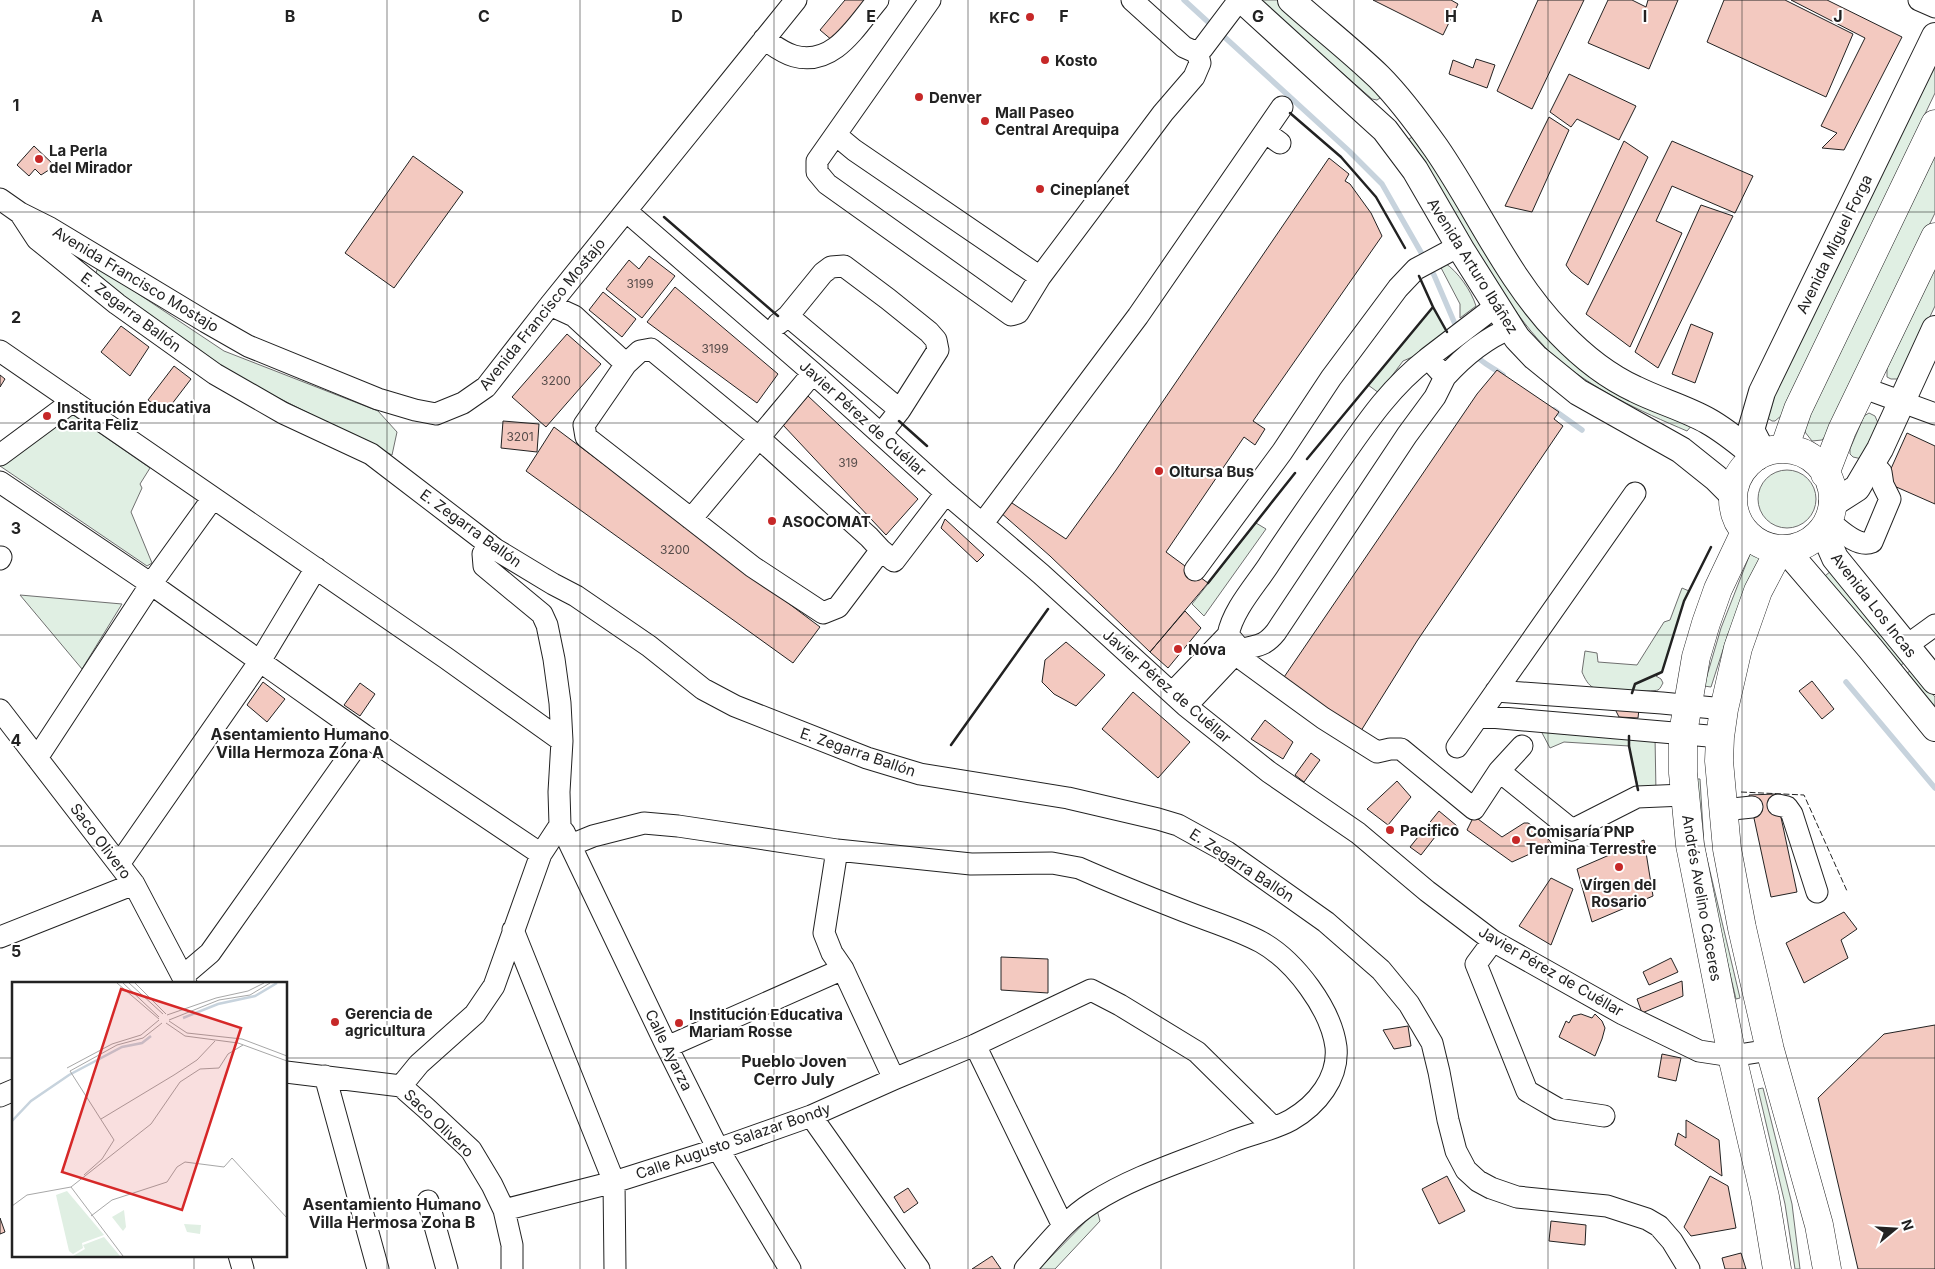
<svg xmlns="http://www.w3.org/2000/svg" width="1935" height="1269" font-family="Inter,sans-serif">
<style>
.green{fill:#e0efe3;stroke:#6f6f6f}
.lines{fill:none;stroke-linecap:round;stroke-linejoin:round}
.stream{stroke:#c7d3dd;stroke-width:5.5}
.building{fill:#f3c9c0;stroke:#222}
.minor-casing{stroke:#222;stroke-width:23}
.major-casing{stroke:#222;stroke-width:28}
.highway-casing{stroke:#222;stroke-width:29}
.minor{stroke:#fff;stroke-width:21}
.major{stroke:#fff;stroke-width:26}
.highway{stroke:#fff;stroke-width:28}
.fence{stroke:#222;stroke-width:1;stroke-dasharray:6 2.5;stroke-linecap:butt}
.wall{stroke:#222;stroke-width:2.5}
.grid{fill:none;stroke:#222;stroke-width:1;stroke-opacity:0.55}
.poi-dot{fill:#c62828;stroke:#fff;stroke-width:2}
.labels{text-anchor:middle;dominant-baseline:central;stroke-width:4;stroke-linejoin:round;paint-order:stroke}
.number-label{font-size:12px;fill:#564c4a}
.poi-label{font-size:15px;font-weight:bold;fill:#222;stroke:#fff;text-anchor:start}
.street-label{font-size:15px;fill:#222;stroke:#fff}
.neighbourhood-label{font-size:16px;font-weight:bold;fill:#222;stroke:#fff}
.inset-river{fill:none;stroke:#c7d3dd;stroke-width:2.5}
.inset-road{fill:none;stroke:#a7a7a7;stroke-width:1}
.view{fill:#d62828;fill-opacity:0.15;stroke:#d62828;stroke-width:2.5}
.inset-edge{fill:none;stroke:#222;stroke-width:2.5}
.grid-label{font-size:16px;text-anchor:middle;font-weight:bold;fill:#222;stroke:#fff;stroke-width:4;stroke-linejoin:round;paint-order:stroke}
</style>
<rect width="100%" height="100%" fill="#fff"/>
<path class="green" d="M1259,0H1278L1380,90L1382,94L1380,98L1377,100L1372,99Z
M1935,58V93L1782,415L1775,421H1772L1766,417V407Z
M1417,133L1524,302L1693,424L1687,431C1640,411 1591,389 1552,354C1532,335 1516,312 1500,289C1468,240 1438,189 1408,140Z
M1935,147V213L1828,433L1822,440L1812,441L1805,432V422Z
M1445,263C1458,272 1471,290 1476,306L1460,318V304L1439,264Z
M98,267L224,351L378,411L397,432L392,455L213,365L94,279Z
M1935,267V306L1902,375L1899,379H1891L1887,377V368Z
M1433,307L1447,332L1417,355L1403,361L1379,393L1368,385Z
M66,410L150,468L140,484L142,488L131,512L152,563L147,566L0,466Z
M1869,413L1875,416L1878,423L1862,459L1853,457L1850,454V449L1864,416Z
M1758 499a29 29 0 1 1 58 0a29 29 0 1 1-58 0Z
M1256,523L1266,529L1204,616L1192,604Z
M1750,554C1759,554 1763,557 1765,565L1728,634L1711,687L1704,686L1721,628Z
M1832,570L1906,661L1899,667L1825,576Z
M1682,588L1689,591L1684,601L1662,672L1656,676L1661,679L1663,683C1661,686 1661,688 1658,690C1653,692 1599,691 1594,688C1588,685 1585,679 1582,672L1585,651L1597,653L1598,662L1637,665L1664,622L1670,620Z
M20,595L122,604L82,669Z
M1912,669L1935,697V712L1905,675Z
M1541,731L1655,736L1656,793L1639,792L1629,746L1564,742L1550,748Z
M1696,779H1700L1704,846L1740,998L1736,999L1700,847Z
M1763,1088L1792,1204L1800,1269H1795L1785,1204L1758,1089Z
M1097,1210L1100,1221L1055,1269H1039Z"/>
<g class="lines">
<path class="stream" d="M1184,0L1349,151L1382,184L1434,275L1458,331
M1475,354C1481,363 1494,368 1503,375
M1554,410L1582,430
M1846,682L1935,788"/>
</g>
<path class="building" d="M845,0H868L833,41L820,30Z
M1373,0H1451L1458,4L1443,35Z
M1538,0H1584L1532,109L1497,91Z
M1608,0H1632L1646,7L1648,0H1678L1649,69L1588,43Z
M1724,0H1785L1853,34L1826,97L1707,42Z
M1791,0H1827L1902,37L1844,150L1822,148L1837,133L1821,126L1865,38Z
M1476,59L1495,65L1487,88L1449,74L1453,60L1473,68Z
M1569,74L1636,106L1619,140L1577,119L1571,127L1550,112Z
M1549,117L1569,130L1532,212L1505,206Z
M1624,141L1648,157L1588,285L1571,272L1566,265Z
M1672,141L1753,176L1735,213L1672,186L1656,221L1682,233L1630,347L1586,314Z
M34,146L55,166L41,175L35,169L29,176L17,165Z
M413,156L463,192L394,288L345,253Z
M1329,158L1349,174L1345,181L1350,184L1371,213L1382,236L1253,421L1265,429L1255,445L1244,437L1166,552L1208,583L1150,652L1050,556L1000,512L1009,501L1066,539L1116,470Z
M1701,205L1733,216L1658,368L1635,352Z
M649,256L675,276L642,318L606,289L629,260L639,269Z
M675,287L778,374L757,403L647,322Z
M603,292L636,319L622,337L589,310Z
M1691,324L1713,333L1695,383L1672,374Z
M121,326L149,347L130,376L101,352Z
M567,334L601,364L546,427L512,397Z
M174,366L191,379L165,413L148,400Z
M1497,370L1559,412L1554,419L1563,426L1417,641L1359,734L1280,683L1477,394Z
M0,375L5,379L0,387Z
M808,396L918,499L886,535L783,425Z
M503,421L539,424L537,452L501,448Z
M554,427L820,627L793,663L526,471Z
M1907,433L1935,446V504L1885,482Z
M945,519L984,555L977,562L941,528Z
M1185,611L1201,628L1168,668L1150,652Z
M1066,642L1105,675L1076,706L1054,694L1042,682L1045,660Z
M1812,681L1834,709L1822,719L1799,691Z
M263,682L285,699L267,722L247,705Z
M360,683L375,694L360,716L344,705Z
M1133,692L1190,742L1158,778L1102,729Z
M1620,707L1639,709L1638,718L1619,717L1616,711Z
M1265,720L1293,742L1283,759L1251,739Z
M1311,753L1320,760L1304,782L1295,775Z
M1397,781L1411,797L1388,825L1367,809Z
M1776,794L1797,892L1771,897L1749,795Z
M1439,811L1457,826L1450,835L1442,828L1421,855L1410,847Z
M1474,816L1502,837L1524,823H1528L1543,832L1552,844L1512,862L1467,830Z
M1644,840L1653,896L1592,922L1577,869Z
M1551,878L1573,889L1551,945L1519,926Z
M1844,912L1857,929L1841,940L1848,958L1804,983L1786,943Z
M1001,957L1048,959V993L1001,990Z
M1671,958L1678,972L1649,985L1643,972Z
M1682,981L1683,996L1642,1013L1637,999Z
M1581,1014L1592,1018L1595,1014L1602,1021L1605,1028L1602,1039L1595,1056L1559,1037L1566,1021L1569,1023L1573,1016Z
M1935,1025V1269H1858L1818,1098L1884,1034Z
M1408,1026L1411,1046L1394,1049L1383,1030Z
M1662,1054L1681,1058L1676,1081L1658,1077Z
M1686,1120L1719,1140L1722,1176L1675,1145L1678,1133L1686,1138Z
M1447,1176L1465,1211L1439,1224L1422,1189Z
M1710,1176L1728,1186L1736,1228L1691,1236L1684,1227Z
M908,1188L918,1203L904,1213L894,1197Z
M0,1218L5,1232L0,1234Z
M1551,1221L1586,1225L1585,1245L1549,1241Z
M1741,1253L1746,1269H1725L1722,1258Z
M992,1256L1001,1269H972Z"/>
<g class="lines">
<g class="minor-casing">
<path id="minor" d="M930,0L817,161V172L827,184L1011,315L1018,313L1040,277L1163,113L1194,77L1200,63L1197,51
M1132,0L1184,47L1193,51L1202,49L1239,0
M1919,0L1935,7
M764,39C773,45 783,53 794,56C834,67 856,26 878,0
M1265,132L1280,143
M836,135L854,150L1040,277
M0,199L20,213L37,239L117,304L215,374L283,413L371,454L495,549L553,584L576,596L649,646L703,689L735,706L867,758L920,774L1068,798L1158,819L1178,825L1227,852L1326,922L1381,970L1409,1004L1432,1043L1439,1072L1448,1120L1456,1151L1466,1170L1478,1181L1491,1188L1517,1197L1607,1206L1647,1219L1659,1226L1672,1241L1689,1269
M626,211L813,373L946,493L1041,574L1186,706L1269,772L1358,833L1427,891L1493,941L1623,1014L1699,1051L1732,1056L1770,1050
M20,213L50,228L206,322L248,346L378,399L415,410L436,414L463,403L486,387L550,305L796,0
M550,305L574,316L626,364
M788,316L823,273L831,267L844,266L888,299L929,332L936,340L938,350L900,410
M778,324L788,316L900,410L881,434
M0,351L446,658L562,741
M1428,358L1496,306
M1445,377C1464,356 1484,339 1511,328
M1864,388L1935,414
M0,455L73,401
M0,482L151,584L364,735L541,854
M691,519L813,373
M1828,520C1839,529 1857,548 1872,542L1890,499L1883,485L1881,472L1871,464
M983,523L1138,316L1282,107
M881,550L869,537L759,438L651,349L640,351L626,364L584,425L586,437L753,567L823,613L838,607L881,550L894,561L946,493
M0,559L1,557
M1195,570L1282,452L1331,378L1398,288L1416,269L1459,246
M1906,646L1935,625
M1235,654L1323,718L1377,752L1390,749H1401L1474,809L1499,771L1572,830L1637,797L1684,795
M1496,691L1662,703L1724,709
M1172,693L1228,635
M1186,706L1235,654C1252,642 1260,652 1276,632L1407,435L1435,397L1445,377L1428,358C1389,388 1365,425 1337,465C1314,498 1290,532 1268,566C1254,587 1233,610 1228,635L1241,650
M0,710L134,884L186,983
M1479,716L1720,737
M1457,747L1635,493
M37,758L151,584L213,498
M1499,771L1522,746
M1778,805L1787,807L1792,814L1817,892
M1723,810L1752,807
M564,832L667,1047L718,1149L790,1269
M571,845L593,836L644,823L678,826L837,850L971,864L1052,863L1079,868C1113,883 1148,897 1184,911C1209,921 1237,929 1261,942C1295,961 1331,1009 1336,1047C1339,1078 1317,1105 1291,1120C1273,1130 1250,1134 1231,1142C1184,1161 1134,1176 1092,1203C1065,1220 1046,1246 1025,1269
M837,850L824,933L832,953L843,969L894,1079
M119,864L260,661L316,568
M513,930L614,1182L615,1269
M0,937L134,884
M1493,941L1476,964L1527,1091L1558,1109L1604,1116
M183,976L210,953L364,735
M975,1045L1063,1226
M667,1047L843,969
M286,1072L401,1086L426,1108L471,1150L492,1185L504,1210L512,1245V1269
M325,1076L378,1269
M401,1086L419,1064L475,1014L494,986L541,854L560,825L559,792L562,741L560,703L554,659L547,625L542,614L484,566L483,554L489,544
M0,1096L14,1090
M811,1116L919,1269
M428,1201L447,1269
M504,1210L614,1182L718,1149L811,1116L894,1079L975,1045L1091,990L1120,1005L1197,1052L1273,1127
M239,1255L243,1269"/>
</g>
<g class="major-casing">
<path id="major" d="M1242,0L1385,130L1415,170L1462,251L1517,338L1535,357L1578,392L1681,450L1716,478L1733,495
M1291,0C1320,26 1351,50 1379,77C1400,98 1419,124 1436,148C1478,209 1508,280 1560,333C1582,356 1607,376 1635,389C1659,401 1685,408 1708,421C1726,431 1741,444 1757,457
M1763,453L1751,430L1762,392L1935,36
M1832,504L1857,488L1880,449L1935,329
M1827,523L1828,542L1835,558L1935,681
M1785,549L1870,648L1935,728"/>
</g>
<g class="highway-casing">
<path id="highway" d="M1784,449L1798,409L1935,124
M1733 499a50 50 0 1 1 100 0a50 50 0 1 1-100 0Z
M1825,474L1842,430L1935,237
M1745,532L1718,589L1706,623L1696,657L1683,733V773L1690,845L1732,1056L1765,1197L1777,1269
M1780,549L1758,591L1738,648L1724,709L1720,737L1719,761L1727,849L1742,928L1770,1050L1819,1225L1827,1269"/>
</g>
<use href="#minor" class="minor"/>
<use href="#major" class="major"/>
<use href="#highway" class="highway"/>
<path class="fence" d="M1741,792L1804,795L1847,891"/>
<path class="wall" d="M1290,113L1341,157L1376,197L1405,248
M664,217L778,316
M1419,276L1433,307L1447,332
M899,421L927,446
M1307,459L1433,307
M1208,583L1295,473
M1632,693L1635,684L1662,672L1684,601L1711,547
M1629,736V746L1638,790
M951,745L1048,609"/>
</g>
<path class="grid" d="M194,0V983M387,0V1269M580,0V1269M774,0V1269M968,0V1269M1161,0V1269M1354,0V1269M1548,0V1269M1742,0V1269M0,212H1935M0,423H1935M0,635H1935M0,846H1935M0,1058H14M286,1058H1935M194,1255V1269"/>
<g class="poi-dot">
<circle cx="1030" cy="17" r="5"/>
<circle cx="1045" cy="60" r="5"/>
<circle cx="919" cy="97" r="5"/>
<circle cx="985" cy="121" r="5"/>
<circle cx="39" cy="159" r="5"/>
<circle cx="1040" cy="189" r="5"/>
<circle cx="47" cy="416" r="5"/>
<circle cx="1159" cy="471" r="5"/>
<circle cx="772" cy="521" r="5"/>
<circle cx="1178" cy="649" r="5"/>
<circle cx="1390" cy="830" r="5"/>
<circle cx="1516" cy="840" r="5"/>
<circle cx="1619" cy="867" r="5"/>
<circle cx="335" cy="1022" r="5"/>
<circle cx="679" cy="1023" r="5"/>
</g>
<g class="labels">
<g class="number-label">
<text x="640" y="283">3199</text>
<text x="715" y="348">3199</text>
<text x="556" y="380">3200</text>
<text x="520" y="436">3201</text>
<text x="848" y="462">319</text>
<text x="675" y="549">3200</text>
</g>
<g class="poi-label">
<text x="1020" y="17" text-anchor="end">KFC</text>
<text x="1055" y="60">Kosto</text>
<text x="929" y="97">Denver</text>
<text x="995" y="112">Mall Paseo<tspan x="995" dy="17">Central Arequipa</tspan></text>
<text x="49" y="150">La Perla<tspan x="49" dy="17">del Mirador</tspan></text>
<text x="1050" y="189">Cineplanet</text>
<text x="57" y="407">Institución Educativa<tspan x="57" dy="17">Carita Feliz</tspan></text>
<text x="1169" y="471">Oltursa Bus</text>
<text x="782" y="521">ASOCOMAT</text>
<text x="1188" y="649">Nova</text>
<text x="1400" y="830">Pacifico</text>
<text x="1526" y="831">Comisaría PNP<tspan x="1526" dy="17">Termina Terrestre</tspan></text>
<text x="1619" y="884" text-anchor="middle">Vírgen del<tspan x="1619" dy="17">Rosario</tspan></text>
<text x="345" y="1013">Gerencia de<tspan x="345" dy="17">agricultura</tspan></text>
<text x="689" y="1014">Institución Educativa<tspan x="689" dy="17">Mariam Rosse</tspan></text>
</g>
<g class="street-label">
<text transform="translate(1834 244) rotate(-64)">Avenida Miguel Forga</text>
<text transform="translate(1473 266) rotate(58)">Avenida Arturo Ibáñez</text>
<text transform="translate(136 279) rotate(31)">Avenida Francisco Mostajo</text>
<text transform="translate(131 312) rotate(37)">E. Zegarra Ballón</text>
<text transform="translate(542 314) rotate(-51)">Avenida Francisco Mostajo</text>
<text transform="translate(863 418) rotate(42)">Javier Pérez de Cuéllar</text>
<text transform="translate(471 528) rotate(36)">E. Zegarra Ballón</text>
<text transform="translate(1874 605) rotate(52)">Avenida Los Incas</text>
<text transform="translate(1167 686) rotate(41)">Javier Pérez de Cuéllar</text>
<text transform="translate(858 752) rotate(19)">E. Zegarra Ballón</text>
<text transform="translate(101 841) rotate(53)">Saco Olivero</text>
<text transform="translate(1242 865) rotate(33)">E. Zegarra Ballón</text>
<text transform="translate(1702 898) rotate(80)">Andrés Avelino Cáceres</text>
<text transform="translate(1551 971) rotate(30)">Javier Pérez de Cuéllar</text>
<text transform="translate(669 1050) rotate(64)">Calle Ayarza</text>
<text transform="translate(439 1123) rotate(44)">Saco Olivero</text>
<text transform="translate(733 1141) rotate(-19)">Calle Augusto Salazar Bondy</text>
</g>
<g class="neighbourhood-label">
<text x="300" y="734">Asentamiento Humano<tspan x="300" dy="18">Villa Hermoza Zona A</tspan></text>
<text x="794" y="1061">Pueblo Joven<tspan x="794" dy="18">Cerro July</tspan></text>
<text x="392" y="1204">Asentamiento Humano<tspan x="392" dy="18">Villa Hermosa Zona B</tspan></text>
</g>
</g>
<g transform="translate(12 982)">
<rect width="275" height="275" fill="#fff"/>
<path d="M55,209L92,253L70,261L71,266L61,272L57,269L44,213ZM112,228L114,245L111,249L100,235ZM172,242L189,243L188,252L175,250ZM92,255L108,274H61L73,267L71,263Z" fill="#e0efe3"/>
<path class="inset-river" d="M171,36L206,22L243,14L265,1M0,139L19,119L57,93L110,65L130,61L139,54"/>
<path class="inset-road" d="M105,1L147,37M111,1L147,35M117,1L151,32M123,1L154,32M155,33L204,16L236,9L252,1M157,38L207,18L238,13L258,1M157,39L175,51L230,57L275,74M154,41L173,54L226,61L275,79M55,86L100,62L129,53L147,38M58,89L102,158L90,177L72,193M58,89L105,63L131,56L150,41M89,137L162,93L185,78L203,59M59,205L139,142L168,100L188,87L207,86L216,72L231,63M59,205L111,274M0,224L15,213L59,205M79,234L100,218L155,200L165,185L173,180L212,185L220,176L275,236"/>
<path class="view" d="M109,7L229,46L170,228L50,190Z"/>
<rect width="275" height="275" class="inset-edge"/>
</g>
<g class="grid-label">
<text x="97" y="22">A</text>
<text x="290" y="22">B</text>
<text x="484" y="22">C</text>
<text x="677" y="22">D</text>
<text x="871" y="22">E</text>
<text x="1064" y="22">F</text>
<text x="1258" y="22">G</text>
<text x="1451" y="22">H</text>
<text x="1645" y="22">I</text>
<text x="1838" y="22">J</text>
<text x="16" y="111">1</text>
<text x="16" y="323">2</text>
<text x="16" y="534">3</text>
<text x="16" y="746">4</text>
<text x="16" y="957">5</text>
</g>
<g transform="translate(1895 1229) rotate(72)" stroke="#ffffff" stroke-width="4" paint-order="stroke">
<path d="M0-4L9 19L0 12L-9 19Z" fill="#222222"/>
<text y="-8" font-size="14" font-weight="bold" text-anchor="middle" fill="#222222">N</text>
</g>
</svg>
